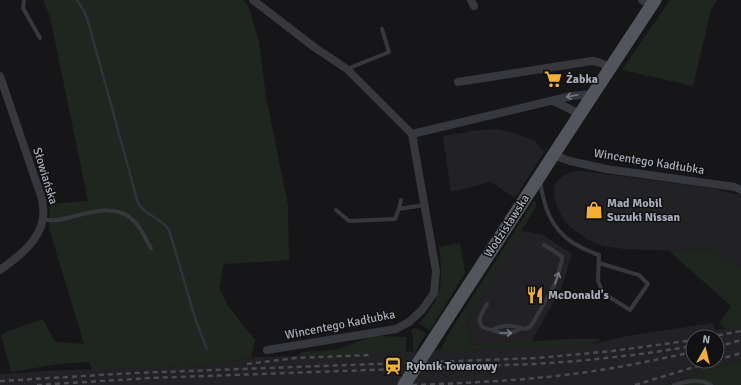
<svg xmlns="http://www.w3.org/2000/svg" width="741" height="385" font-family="Signika,sans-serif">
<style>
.built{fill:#222225;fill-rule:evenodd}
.green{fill:#1e261f}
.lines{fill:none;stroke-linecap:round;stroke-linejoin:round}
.stream{stroke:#2c353c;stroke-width:2.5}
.service{stroke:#37383d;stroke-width:4}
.minor{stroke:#37383d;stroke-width:8}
.primary{stroke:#53555c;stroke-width:13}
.rail{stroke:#4a4c52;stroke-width:2.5;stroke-dasharray:5 4;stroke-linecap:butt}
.primary-bridge{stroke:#53555c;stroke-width:13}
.oneway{stroke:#757881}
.labels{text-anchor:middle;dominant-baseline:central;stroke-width:3;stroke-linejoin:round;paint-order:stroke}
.poi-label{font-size:12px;font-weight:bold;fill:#a8adb8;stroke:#111113;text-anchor:start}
.street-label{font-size:12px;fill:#a8adb8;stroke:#111113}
</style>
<rect width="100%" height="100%" fill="#161618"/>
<path class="built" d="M498,129L515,133L535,141L544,152L515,198L491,182L451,192L443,136L473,131Z
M575,171H580L606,174L717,189L721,191L741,195V267L717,255L714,252L712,248L683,251L624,249L602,246L587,239L569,226L562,217L558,209L554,195L555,185L557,181L564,175Z
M521,231L529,232L543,235L572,254L562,287L531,342L471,345L467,321Z
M713,323L715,330L741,326V360L665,385H0V374L45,371L209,365L258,357L587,345L627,336ZM693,337H717V361H693Z"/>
<path class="green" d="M43,0H243L246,2L251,14L259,42L266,96L288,205L289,260L224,264L219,288L228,306L255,340L251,358L209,365L92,370L89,362L59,364L11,372L1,335L6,332L43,319L55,342L84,344L49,228L50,204L88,201L50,17Z
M670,0H717L711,10L693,86L622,70Z
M534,201L536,202V205L533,212L467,321L471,345L570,339H602L587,345L440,351L449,333Z
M460,243L465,273L430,330L419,324C424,317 430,311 434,303C444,285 441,267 439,247Z
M712,248L717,255L741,267V327L727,329L719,324L731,306L669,251H683Z
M415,328L426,333L415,352L413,351V336L411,330Z
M373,336L406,337V352L301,356V352L336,350Z
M741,360V385H665Z"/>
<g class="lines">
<path class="stream" d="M77,0L84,11L88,21L138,203C144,215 162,218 169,230L196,321L207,349"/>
<path class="service" d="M24,0L23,8L40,38
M347,69L389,52L382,29
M540,181C544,207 550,227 573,243C582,248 589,252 599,255L598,281L603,293L630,310L648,284L639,275L632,273L599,263
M399,209L424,205
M336,210L349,221L395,219L399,209L401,200
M43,219C47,220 52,221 56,220C61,220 66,218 71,217C90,212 117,204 133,220C142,228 145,239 151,248
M487,304C484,309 479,316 480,322C481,329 487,328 492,330C494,330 496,332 498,332C505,335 513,333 520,329
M492,330C498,327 505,325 512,326C521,327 526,333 533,323L555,284L562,260V257L560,255L544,245
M674,385C686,381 700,378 711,385"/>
<path class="minor" d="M253,0L314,47L347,69L412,134L571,96L593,94
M471,0L474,6
M642,0L652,6
M0,76L42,199C43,205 44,211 43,218C40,241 18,257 0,270
M458,82L592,61L598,62L611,67
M552,101C562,104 570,110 580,114
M553,155L570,161L606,169L735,187L741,190
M267,350L396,329L409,322L422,310L434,293L436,271L412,134"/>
<path class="primary" d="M439,331L580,114L655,0"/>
<path class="rail" d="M709,337L741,331
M717,347L741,340
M717,360L741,353
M247,364L295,358L369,355
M0,381L134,373L537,358L613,351L693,340
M37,385L150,378L533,364C587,361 640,355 693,346
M412,385C473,383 534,380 594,371C627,366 660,359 693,352
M635,385L714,361"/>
<path class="primary-bridge" d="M404,385L439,331"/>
</g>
<defs><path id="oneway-shaft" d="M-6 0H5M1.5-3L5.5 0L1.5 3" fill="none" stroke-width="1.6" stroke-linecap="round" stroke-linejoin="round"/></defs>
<g class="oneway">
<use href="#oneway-shaft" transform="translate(572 96) rotate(168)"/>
<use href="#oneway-shaft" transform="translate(557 278) rotate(-71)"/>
<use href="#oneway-shaft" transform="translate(506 333)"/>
</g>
<defs>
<g id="supermarket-bare" transform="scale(1.38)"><path d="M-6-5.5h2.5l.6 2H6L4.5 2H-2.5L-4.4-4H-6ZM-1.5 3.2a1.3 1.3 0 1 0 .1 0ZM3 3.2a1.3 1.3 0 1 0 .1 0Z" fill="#f2b134" stroke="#111113" stroke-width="2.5" paint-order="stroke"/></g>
<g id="shop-bare" transform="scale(1.38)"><path d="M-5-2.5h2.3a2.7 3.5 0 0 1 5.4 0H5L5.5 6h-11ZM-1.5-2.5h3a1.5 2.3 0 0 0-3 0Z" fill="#f2b134" stroke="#111113" stroke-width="2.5" paint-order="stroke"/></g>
<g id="restaurant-bare" transform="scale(1.38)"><path d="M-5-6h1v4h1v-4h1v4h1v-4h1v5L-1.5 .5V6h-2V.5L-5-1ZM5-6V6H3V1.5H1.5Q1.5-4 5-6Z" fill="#f2b134" stroke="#111113" stroke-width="2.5" paint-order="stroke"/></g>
<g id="station-bare" transform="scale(1.38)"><path d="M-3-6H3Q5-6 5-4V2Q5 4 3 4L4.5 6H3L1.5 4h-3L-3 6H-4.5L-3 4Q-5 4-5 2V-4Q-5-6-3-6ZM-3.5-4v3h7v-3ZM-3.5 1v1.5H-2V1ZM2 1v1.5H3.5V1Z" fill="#f2b134" stroke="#111113" stroke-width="2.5" paint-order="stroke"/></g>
</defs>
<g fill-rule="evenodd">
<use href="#supermarket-bare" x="553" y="79"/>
<use href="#shop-bare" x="594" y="210"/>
<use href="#restaurant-bare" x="535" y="295"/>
<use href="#station-bare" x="393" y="366"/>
</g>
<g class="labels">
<g class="poi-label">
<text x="566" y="79">Żabka</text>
<text x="607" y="203">Mad Mobil<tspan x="607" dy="14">Suzuki Nissan</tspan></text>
<text x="548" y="295">McDonald's</text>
<text x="406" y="366">Rybnik Towarowy</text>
</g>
<g class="street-label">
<text transform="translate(649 162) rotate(9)">Wincentego Kadłubka</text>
<text transform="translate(45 176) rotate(73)">Słowiańska</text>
<text transform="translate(507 226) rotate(-57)">Wodzisławska</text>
<text transform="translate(340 325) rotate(-11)">Wincentego Kadłubka</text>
</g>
</g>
<g transform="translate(705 349) rotate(8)"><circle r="19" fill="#111113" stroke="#4d4f55"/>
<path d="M0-3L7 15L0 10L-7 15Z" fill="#f2b134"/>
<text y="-6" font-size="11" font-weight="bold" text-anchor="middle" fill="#a8adb8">N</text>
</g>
</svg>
